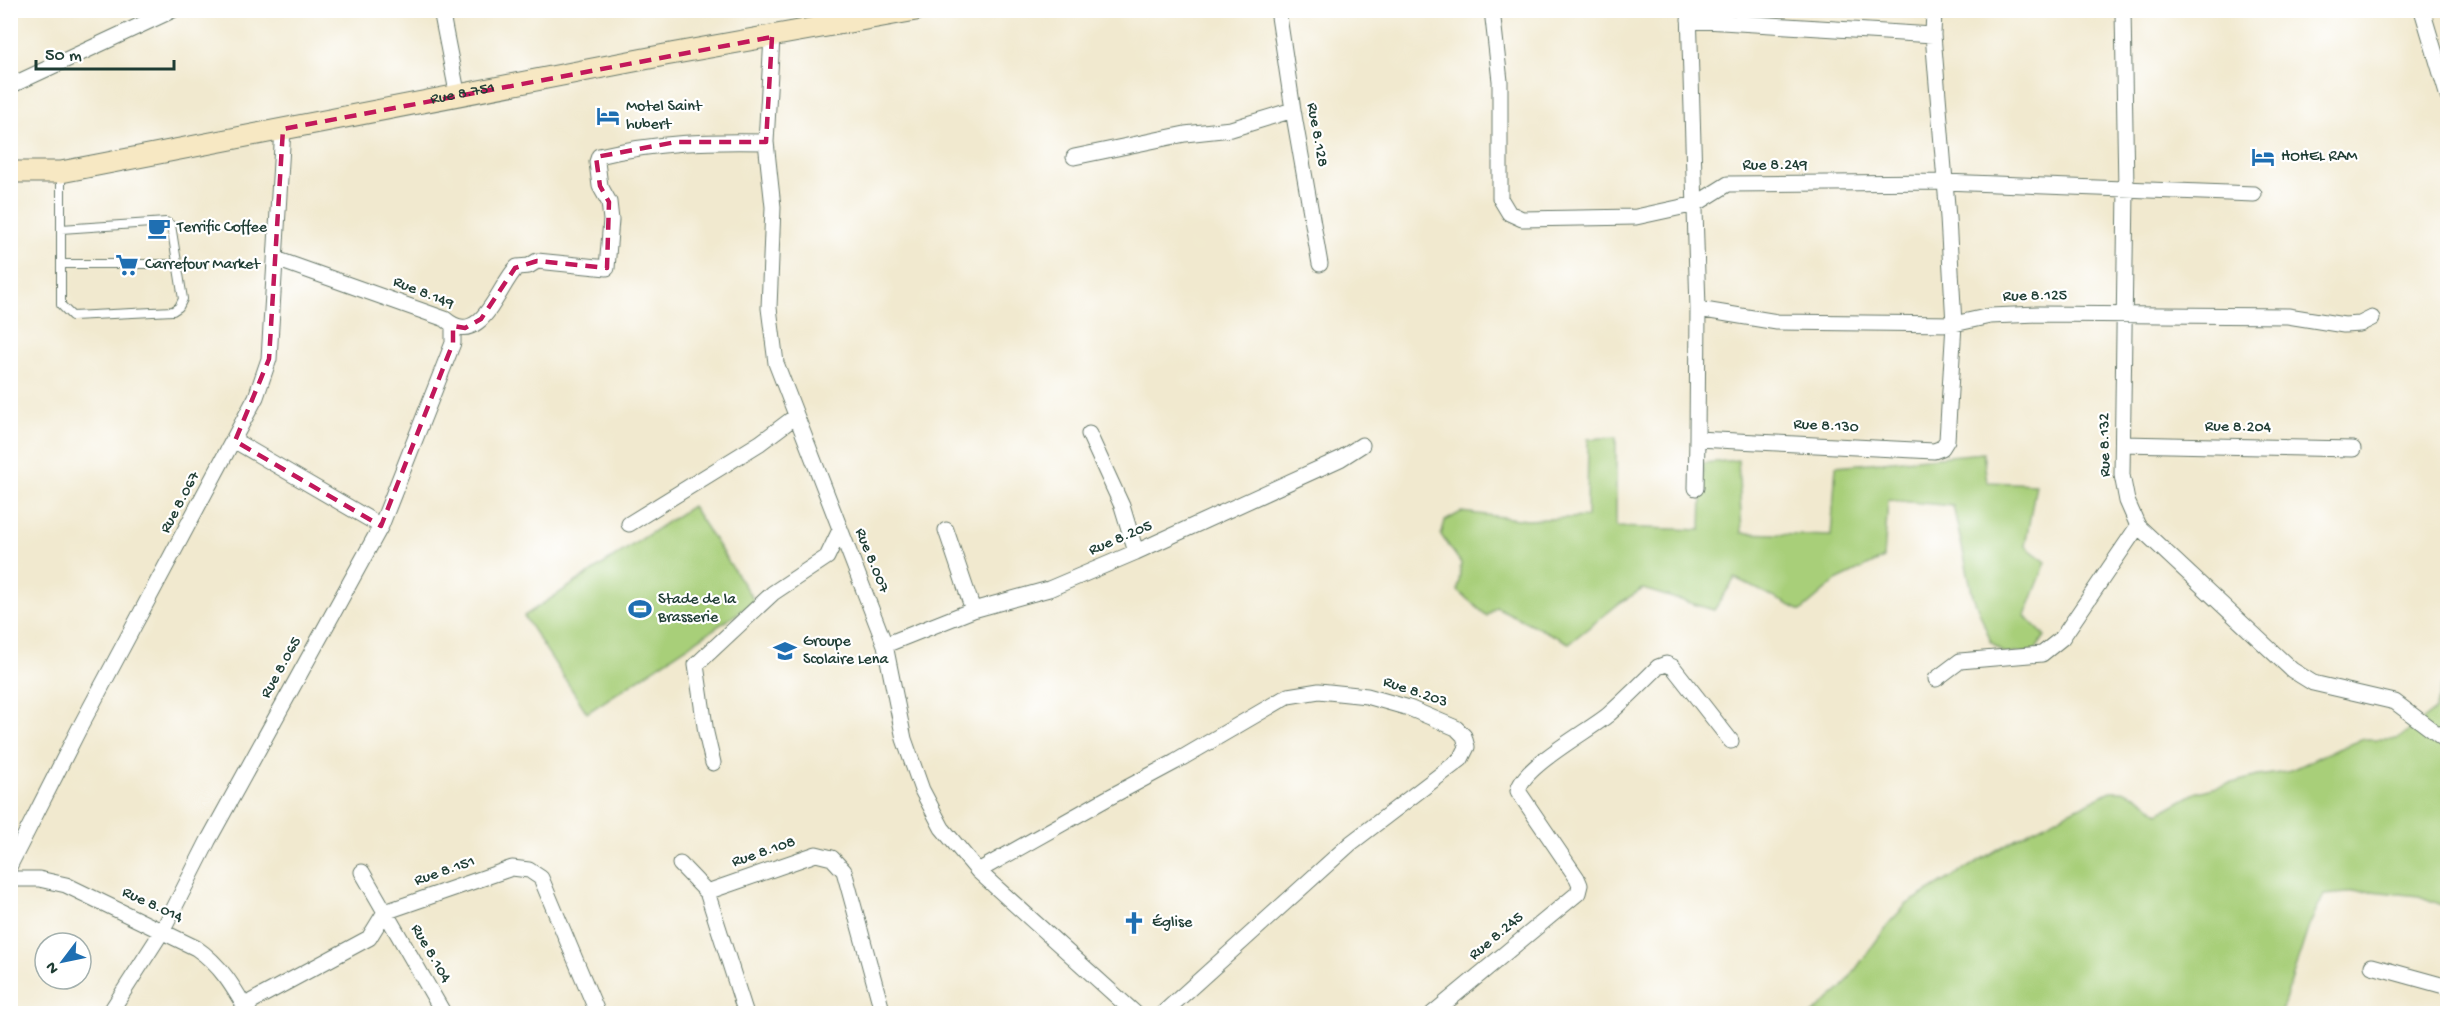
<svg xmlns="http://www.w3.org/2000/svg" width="2458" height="1024" font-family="'Gochi Hand',sans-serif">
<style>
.green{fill:#a8cf79;stroke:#648656;stroke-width:1.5}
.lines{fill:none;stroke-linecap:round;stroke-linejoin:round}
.service-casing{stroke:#68796a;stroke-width:10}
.minor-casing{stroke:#68796a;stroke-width:17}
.secondary-casing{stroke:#68796a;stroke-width:23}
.service{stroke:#fff;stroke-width:8}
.minor{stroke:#fff;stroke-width:15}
.secondary{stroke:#f7e8c3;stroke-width:21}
.marked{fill:none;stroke:#c2185b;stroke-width:4.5;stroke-dasharray:12 8;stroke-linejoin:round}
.labels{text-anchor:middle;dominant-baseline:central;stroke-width:4.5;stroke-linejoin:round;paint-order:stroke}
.street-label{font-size:16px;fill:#1f3d34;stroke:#fff}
.poi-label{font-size:16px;fill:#1f3d34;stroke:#fff;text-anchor:start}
</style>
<rect width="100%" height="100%" fill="#fff"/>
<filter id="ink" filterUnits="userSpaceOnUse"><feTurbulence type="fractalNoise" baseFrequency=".0167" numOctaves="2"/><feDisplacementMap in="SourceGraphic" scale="12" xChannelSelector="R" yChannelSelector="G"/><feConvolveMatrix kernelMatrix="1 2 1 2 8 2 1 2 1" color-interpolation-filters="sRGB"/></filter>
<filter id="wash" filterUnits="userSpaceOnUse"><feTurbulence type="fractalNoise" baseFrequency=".008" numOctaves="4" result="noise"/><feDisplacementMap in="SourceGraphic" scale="24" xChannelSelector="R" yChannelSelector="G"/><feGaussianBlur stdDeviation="1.35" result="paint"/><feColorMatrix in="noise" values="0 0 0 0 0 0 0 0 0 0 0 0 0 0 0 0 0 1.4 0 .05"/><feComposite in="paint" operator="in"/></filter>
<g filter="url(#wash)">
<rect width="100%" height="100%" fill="#f1e9cf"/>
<path class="green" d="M1616,437V527L1701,530L1703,463L1738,460L1742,533L1831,536L1836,466L1983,453L1987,482L2036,484L2025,546L2046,562L2025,616L2045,636L2034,652L2005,654L1991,642L1973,596L1953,506L1888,500L1884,558L1836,581L1801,611L1735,578L1714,610L1643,589L1621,602L1569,643L1496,607L1487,616L1458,591L1461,563L1441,535L1445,521L1461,512L1527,520L1587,517L1588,439Z
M692,506L755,602L587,713L524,616Z
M2447,665V907L2419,896L2371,891L2324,895L2309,926L2281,1012L2282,1013L1812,1014L1842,988L1890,922L1907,904L2015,839L2111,791C2133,789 2143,800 2159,813L2195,793L2258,776L2287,772L2325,754L2364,739H2398L2435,710Z"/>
</g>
<g filter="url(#ink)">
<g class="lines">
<g class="service-casing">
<path id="service" d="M61,174V305L72,316L173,311L179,307L183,299L171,225L166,222L61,229
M62,264H178"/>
</g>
<g class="minor-casing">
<path id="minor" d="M441,10L458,97
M1278,10L1293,110L1320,264
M1492,10L1500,81V198L1509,213L1522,219L1636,217L1696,204L1728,184L1944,182L2254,194
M1689,10L1698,309L1697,439L1934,451L1942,448L1947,440L1954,324L1948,218L1933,35L1934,10
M2123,10L2126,189L2122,475L2127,501L2138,526L2292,670L2313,683L2395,702L2448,742
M2422,10L2448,97
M1689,20L1933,35
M772,37L766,142L773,207L769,308L776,363L885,645L904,739L922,790L942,828L978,871L1136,1014
M10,86L173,10
M1074,157L1185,134L1231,129L1293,110
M276,259L445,319C481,350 498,286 517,267L529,266L537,261L607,268L611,220L609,202L600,186L597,162L599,156C657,142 707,141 766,142
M1698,309L1777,322L1954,324L1990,316L2038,314L2288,316L2344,325L2360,324L2372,318
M1089,434L1122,506L1136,552
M235,441L381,526
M2123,444L2353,449
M1696,488L1697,439
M629,524L760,443L796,416
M946,530L973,610
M885,645L973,610L1049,589L1136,552L1340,459L1362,445
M1936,679L1960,661L2042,654L2062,638L2138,526
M713,763L706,733L696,665L773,593L827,557L840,530
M680,864L707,892
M10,865L80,727L256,397L269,359L283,129
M978,871L1106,799L1175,762L1288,696L1319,691L1367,696L1409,708L1456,728L1464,736L1467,747L1461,759L1351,843L1162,1014
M362,872L444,1014
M10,879H39L66,885L196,948C221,965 234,988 249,1014
M2372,966L2448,987
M247,1009L252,1001L369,938L385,912L512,868L529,870L541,878L598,1014
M109,1014L163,930L208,841L381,526L453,343V326
M746,1014L707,892L816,854L832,858L844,871L883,1014
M1432,1014L1578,893L1580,885L1577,878L1518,791C1522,767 1587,732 1608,715C1625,700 1641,684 1658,667L1666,664L1673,667L1731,741"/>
</g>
<g class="secondary-casing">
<g id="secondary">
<path id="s1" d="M10,172H61L665,55L916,10"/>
</g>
</g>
<use href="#service" class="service"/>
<use href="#minor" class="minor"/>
<use href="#secondary" class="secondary"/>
</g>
</g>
<path class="marked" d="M772,37L766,142H676L596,157L600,186L609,202L607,268L537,261L515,268L481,319L465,328L453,326V343L381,526L235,441L269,359L283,129Z"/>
<defs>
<g id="hotel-bare" transform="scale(1.8)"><path d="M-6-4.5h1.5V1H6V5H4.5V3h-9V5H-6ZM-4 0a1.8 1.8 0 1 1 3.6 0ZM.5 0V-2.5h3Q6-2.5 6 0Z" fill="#1f6fb2" stroke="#fff" stroke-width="2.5" paint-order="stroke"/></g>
<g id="cafe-bare" transform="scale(1.8)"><path d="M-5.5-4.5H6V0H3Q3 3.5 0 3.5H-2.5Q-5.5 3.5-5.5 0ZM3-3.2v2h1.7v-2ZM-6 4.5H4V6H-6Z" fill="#1f6fb2" stroke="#fff" stroke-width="2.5" paint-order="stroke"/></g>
<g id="supermarket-bare" transform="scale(1.8)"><path d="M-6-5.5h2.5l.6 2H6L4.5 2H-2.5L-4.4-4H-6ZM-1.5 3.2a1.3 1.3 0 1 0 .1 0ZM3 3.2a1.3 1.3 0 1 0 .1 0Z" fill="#1f6fb2" stroke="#fff" stroke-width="2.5" paint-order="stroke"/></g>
<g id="stadium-bare" transform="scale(1.8)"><path d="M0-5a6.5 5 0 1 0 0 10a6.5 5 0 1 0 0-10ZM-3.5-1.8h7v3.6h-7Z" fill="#1f6fb2" stroke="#fff" stroke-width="2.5" paint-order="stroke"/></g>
<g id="school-bare" transform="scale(1.8)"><path d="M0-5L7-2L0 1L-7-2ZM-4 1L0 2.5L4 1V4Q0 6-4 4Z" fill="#1f6fb2" stroke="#fff" stroke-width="2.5" paint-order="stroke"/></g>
<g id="church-bare" transform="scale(1.8)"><path d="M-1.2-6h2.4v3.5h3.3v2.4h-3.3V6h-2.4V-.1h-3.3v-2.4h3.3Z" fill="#1f6fb2" stroke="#fff" stroke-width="2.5" paint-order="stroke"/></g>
</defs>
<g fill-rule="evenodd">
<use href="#hotel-bare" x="608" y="116"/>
<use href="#hotel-bare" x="2263" y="157"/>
<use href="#cafe-bare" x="159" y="228"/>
<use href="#supermarket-bare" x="127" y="265"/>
<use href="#stadium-bare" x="640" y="609"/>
<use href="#school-bare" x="785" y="651"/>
<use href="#church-bare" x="1134" y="923"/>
</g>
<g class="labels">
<g class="street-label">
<text stroke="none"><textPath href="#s1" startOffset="460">Rue 8.751</textPath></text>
<text transform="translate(1316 135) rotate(80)">Rue 8.128</text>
<text x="1775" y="166">Rue 8.249</text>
<text transform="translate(423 294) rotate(22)">Rue 8.149</text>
<text transform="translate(2035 297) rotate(-1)">Rue 8.125</text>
<text transform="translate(1826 427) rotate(3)">Rue 8.130</text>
<text transform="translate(2238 428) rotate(1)">Rue 8.204</text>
<text transform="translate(2106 445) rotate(-91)">Rue 8.132</text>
<text transform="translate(181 503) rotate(-62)">Rue 8.067</text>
<text transform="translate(1121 539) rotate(-23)">Rue 8.205</text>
<text transform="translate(871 561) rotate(68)">Rue 8.007</text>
<text transform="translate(282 668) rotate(-61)">Rue 8.065</text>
<text transform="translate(1415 693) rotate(19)">Rue 8.203</text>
<text transform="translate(764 853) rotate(-19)">Rue 8.108</text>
<text transform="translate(445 872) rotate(-19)">Rue 8.151</text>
<text transform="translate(152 906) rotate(25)">Rue 8.014</text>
<text transform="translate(1497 937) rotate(-40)">Rue 8.245</text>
<text transform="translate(430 954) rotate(60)">Rue 8.104</text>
</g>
<g class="poi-label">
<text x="626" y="107">Motel Saint<tspan x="626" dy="18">hubert</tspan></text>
<text x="2281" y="157">HOHEL RAM</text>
<text x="177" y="228">Terrific Coffee</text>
<text x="145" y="265">Carrefour Market</text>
<text x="658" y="600">Stade de la<tspan x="658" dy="18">Brasserie</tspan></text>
<text x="803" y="642">Groupe<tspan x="803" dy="18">Scolaire Lena</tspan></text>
<text x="1152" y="923">Église</text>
</g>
</g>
<rect width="2458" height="1024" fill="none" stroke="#fff" stroke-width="36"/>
<g transform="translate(63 961) rotate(238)"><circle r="28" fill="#ffffff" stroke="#a5b1ae" stroke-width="1.5"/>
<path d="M0-4.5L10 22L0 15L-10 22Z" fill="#1f6fb2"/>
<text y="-9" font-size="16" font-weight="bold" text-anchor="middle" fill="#1f3d34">N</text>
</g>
<path d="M36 60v9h138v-9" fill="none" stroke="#1f3d34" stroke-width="3"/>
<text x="45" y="60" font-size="18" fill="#1f3d34" stroke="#ffffff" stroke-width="4.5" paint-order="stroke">50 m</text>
</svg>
